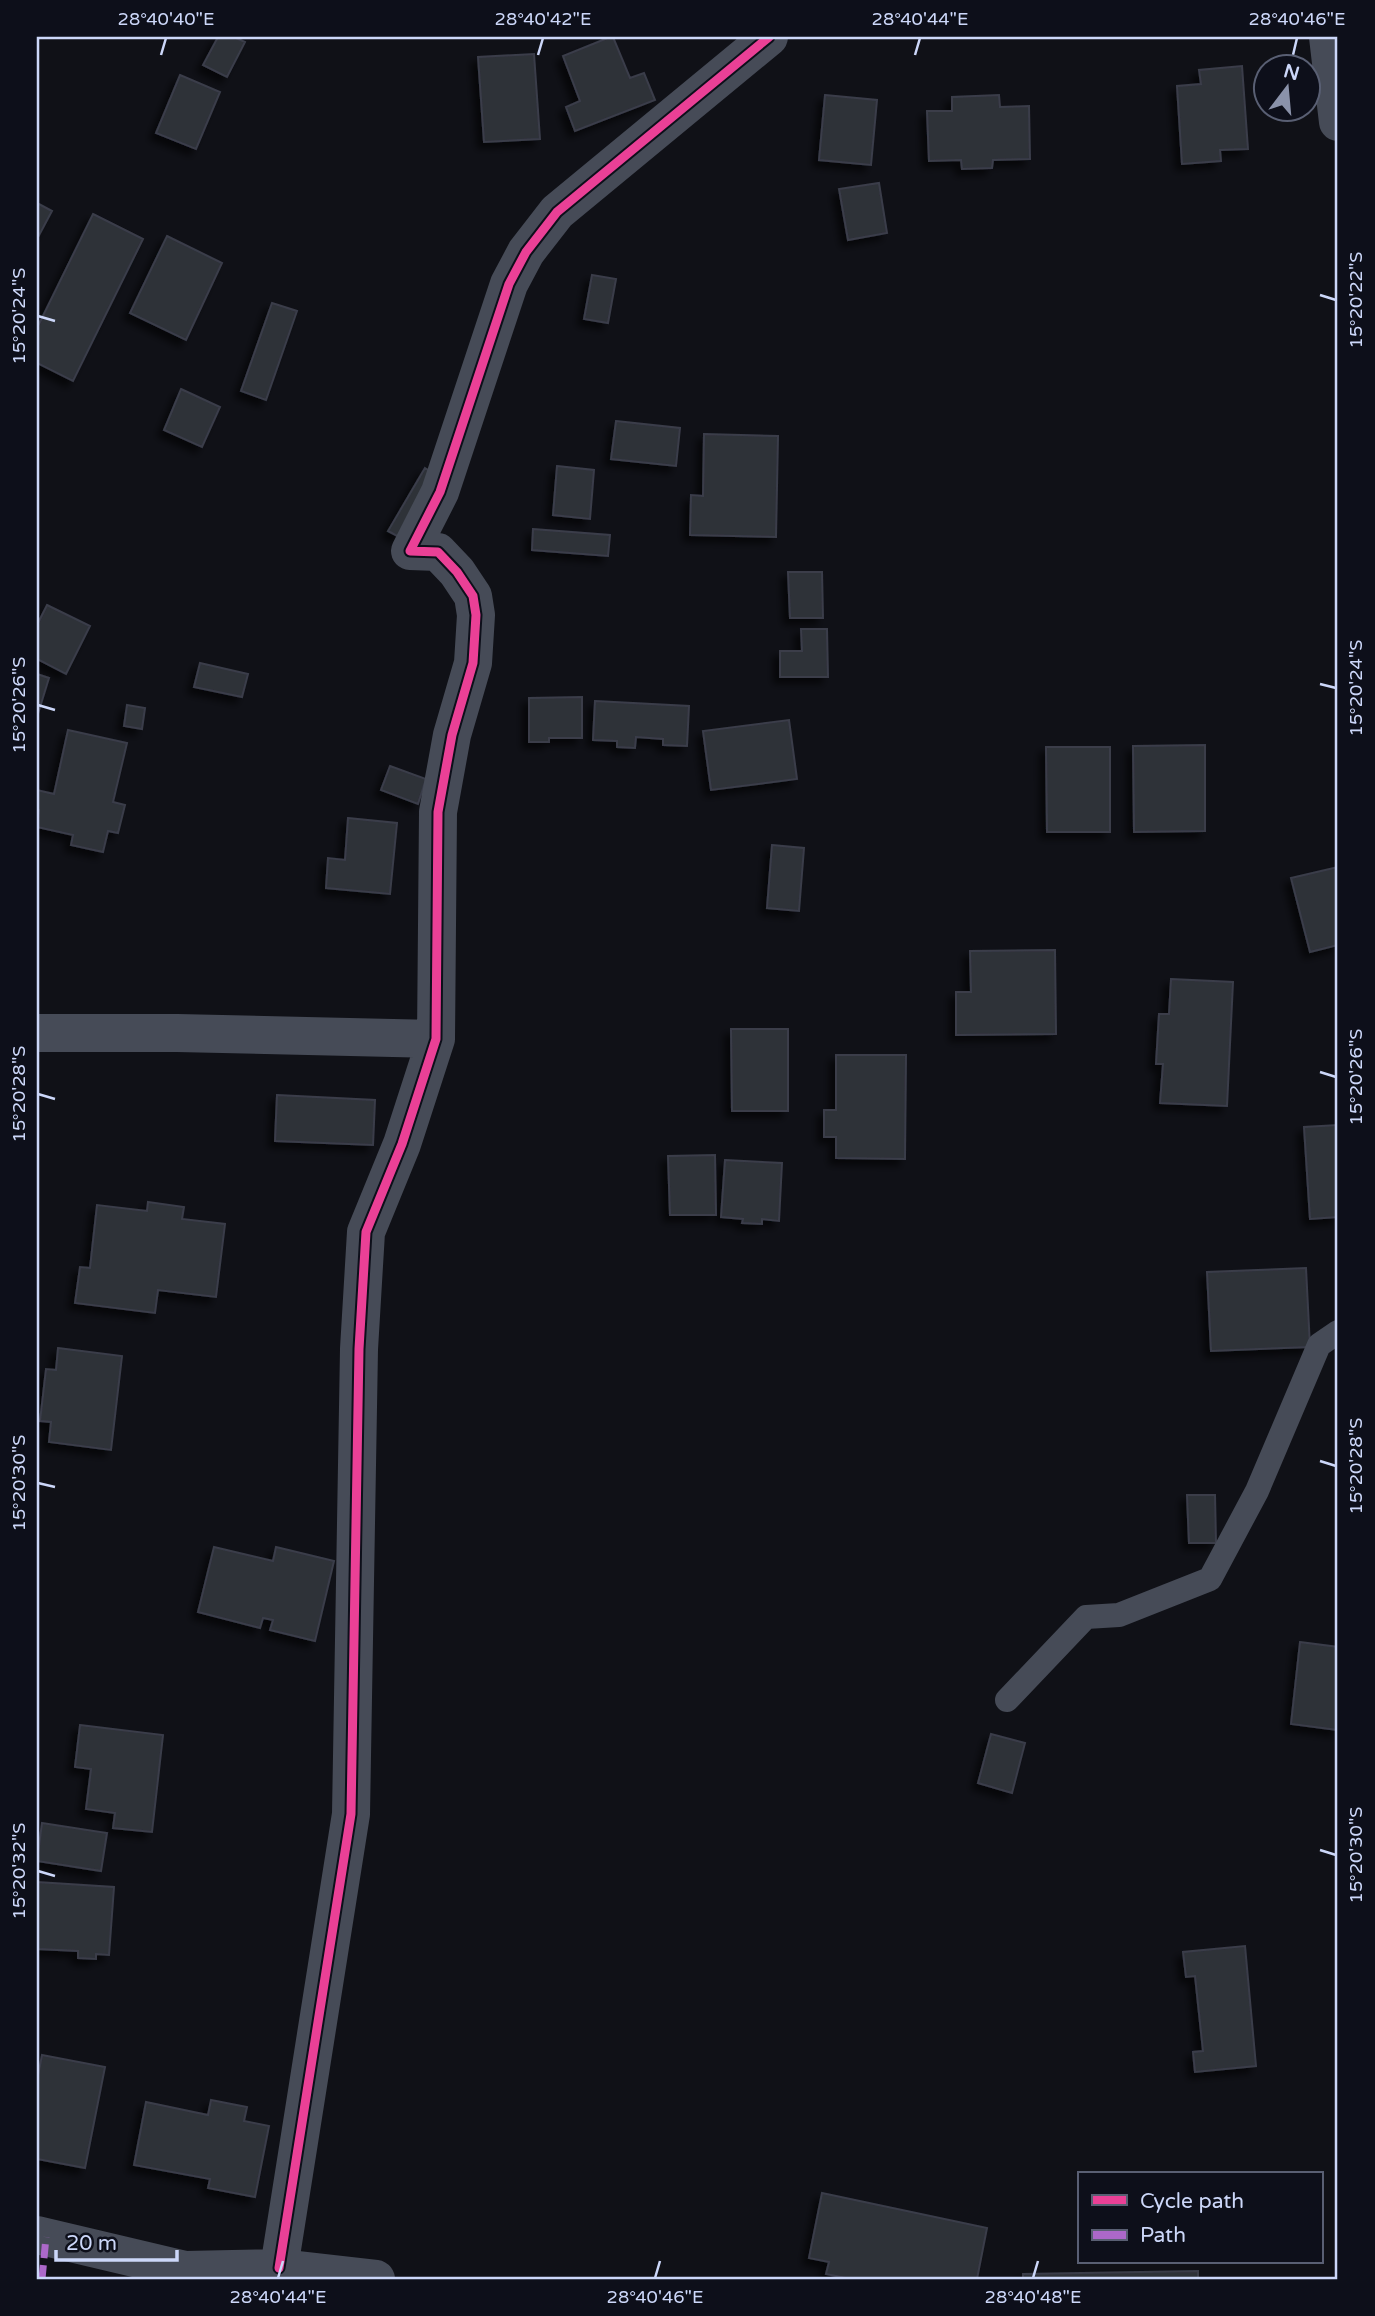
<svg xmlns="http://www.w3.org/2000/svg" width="1375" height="2316" font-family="'Varela Round',sans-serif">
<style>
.building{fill:#2e3039;stroke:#3a3d4a;stroke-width:2;filter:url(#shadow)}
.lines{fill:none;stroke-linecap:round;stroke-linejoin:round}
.service{stroke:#464b57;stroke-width:24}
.minor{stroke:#464b57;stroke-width:38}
.quiet{stroke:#ac68c9;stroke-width:7;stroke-dasharray:14 7;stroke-linecap:butt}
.cycleway-casing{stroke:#0d0f1a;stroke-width:13}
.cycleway{stroke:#ea4096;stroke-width:9}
.ticks{fill:none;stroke:#ccd7f9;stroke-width:2.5}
.neatline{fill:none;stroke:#ccd7f9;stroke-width:2.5}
.ticks-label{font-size:18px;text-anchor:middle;fill:#ccd7f9}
</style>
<defs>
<filter id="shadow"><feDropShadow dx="-6" dy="6" stdDeviation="3.5" flood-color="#0009"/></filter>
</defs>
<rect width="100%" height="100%" fill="#101117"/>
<path class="building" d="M218,37H234L245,42L227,77L203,65Z
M610,37H613L630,78L644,73L655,100L575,131L566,107L580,101L563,56Z
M534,54L540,139L484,142L478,57Z
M1242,66L1248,149L1220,150L1221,161L1182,164L1177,86L1201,84L1199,70Z
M180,75L220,92L196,149L156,133Z
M825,95L877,100L871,165L819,160Z
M999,95L1000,107L1029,106L1030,159L993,160L992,168L962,169L961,160L929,161L927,111H952V97Z
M879,183L887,233L848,240L839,189Z
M37,203L52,211L37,239Z
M93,214L143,239L73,381L37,363V328Z
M167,236L222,263L186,340L130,313Z
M592,275L616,279L608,323L584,319Z
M272,303L297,311L266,400L241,391Z
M181,389L220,407L202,447L164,430Z
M616,421L680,428L676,466L611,459Z
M704,434L778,436L776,537L690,535L691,495L703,496Z
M557,466L594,470L590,519L553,515Z
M425,468L436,475L399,537L388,531Z
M533,529L610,535L608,556L532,550Z
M788,572H822L823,618H790Z
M47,605L90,626L66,674L37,659V625Z
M801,629H827L828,677H780V651H802Z
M200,663L248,674L242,697L194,687Z
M37,674L49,678L37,717Z
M582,697V738H549V742H529V698Z
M595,701L689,706L687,746L663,745V739L636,737L635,748L617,747V741L593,740Z
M127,705L145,708L142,729L124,726Z
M789,720L797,779L711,790L703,731Z
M68,730L127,743L113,802L125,805L118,833L108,831L103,852L71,845L73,835L37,827L39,810L37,809V790L54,794Z
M1205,745V831L1134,832L1133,746Z
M1046,747H1110V832H1047Z
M390,766L426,779L418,804L381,790Z
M348,818L397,823L390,894L326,888L328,858L345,860Z
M772,845L804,848L799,911L767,908Z
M1338,867V945L1310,952L1291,878Z
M1055,950L1056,1034L956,1035V992H971L970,951Z
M1171,979L1233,982L1227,1106L1160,1103L1163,1064H1156L1159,1014H1169Z
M731,1029H788V1111H732Z
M836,1055H906L905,1159L836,1158V1137H824V1110H836Z
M277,1095L375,1100L373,1145L275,1141Z
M1338,1125V1217L1310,1219L1304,1127Z
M715,1155L716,1215H670L668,1156Z
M725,1160L782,1163L779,1221L762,1219V1224L742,1223L743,1219L721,1217Z
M148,1202L184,1207L182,1219L225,1224L216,1297L158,1290L155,1313L75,1303L80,1267L90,1268L97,1205L147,1211Z
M1306,1268L1310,1347L1211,1351L1207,1272Z
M58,1348L122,1356L111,1450L49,1442L51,1422L40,1421L46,1369L56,1370Z
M1187,1495H1215L1216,1543H1189Z
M214,1547L273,1561L276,1547L334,1561L315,1641L270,1630L273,1620L263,1618L260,1628L198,1612Z
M1300,1642L1338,1647V1730L1291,1724Z
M80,1725L163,1735L152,1832L113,1828L115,1813L86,1809L91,1769L75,1767Z
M991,1734L1025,1743L1012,1793L978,1783Z
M42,1823L107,1833L101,1871L37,1861Z
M37,1882L114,1887L109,1955L96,1954V1959L78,1958V1951L37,1949Z
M1245,1946L1256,2066L1195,2072L1193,2052L1203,2051L1195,1976L1186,1977L1183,1952Z
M42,2055L105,2067L85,2168L37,2159V2081Z
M211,2100L247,2107L244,2121L269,2126L255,2197L208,2188L210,2179L134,2165L146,2102L208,2115Z
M822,2193L987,2228L977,2279H851L826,2274L829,2262L809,2258Z
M1198,2271V2279H1023V2274Z"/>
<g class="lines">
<path class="service" d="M1007,1700L1086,1617L1119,1615L1210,1579L1257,1491L1319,1345L1338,1332"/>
<path class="minor" d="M1328,37L1338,122
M37,1033H177L436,1039
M37,2235L185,2270L279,2268L376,2279
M279,2268L351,1814L359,1349L366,1232L402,1144L436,1039L438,812L452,735L473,663L476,615L473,596L457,572L438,552L410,551L440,492L509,284L526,252L557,212L769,37"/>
<path class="quiet" d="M42,2279L46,2237"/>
<g class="cycleway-casing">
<path id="cycleway" d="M279,2268L351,1814L359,1349L366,1232L402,1144L436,1039L438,812L452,735L473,663L476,615L473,596L457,572L438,552L410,551L440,492L509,284L526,252L557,212L769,37"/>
</g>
<use href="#cycleway" class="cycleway"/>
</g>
<path class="ticks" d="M161,55L166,38M538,55L543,38M915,55L920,38M1293,55L1297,38M1320,295L1336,300M38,316L55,321M1320,684L1336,688M38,705L55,710M1320,1072L1336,1077M38,1094L55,1099M1320,1461L1336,1466M38,1483L55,1487M1320,1850L1336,1855M38,1871L55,1876M278,2278L283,2261M655,2278L660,2261M1033,2278L1038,2261"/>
<rect width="1375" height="2316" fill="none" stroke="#0d0f1a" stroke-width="77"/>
<rect x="1078" y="2172" width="245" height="91" fill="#0d0f1a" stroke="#595f73" stroke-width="2"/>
<rect x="1092" y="2195" width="35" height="10" fill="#ea4096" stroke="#595f73" stroke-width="2"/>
<text x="1140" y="2208" font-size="21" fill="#ccd7f9">Cycle path</text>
<rect x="1092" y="2230" width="35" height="10" fill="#ac68c9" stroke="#595f73" stroke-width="2"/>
<text x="1140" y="2242" font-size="21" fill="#ccd7f9">Path</text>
<g transform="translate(1287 88) rotate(16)"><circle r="33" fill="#0d0f1a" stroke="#595f73" stroke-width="2"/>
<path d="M0-5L12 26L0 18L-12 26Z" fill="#8a92aa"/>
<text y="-10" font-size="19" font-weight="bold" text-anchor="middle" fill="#ccd7f9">N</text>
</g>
<path d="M56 2250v10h121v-10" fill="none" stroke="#ccd7f9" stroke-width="3.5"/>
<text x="66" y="2250" font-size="21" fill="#ccd7f9" stroke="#0d0f1a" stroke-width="5" paint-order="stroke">20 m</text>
<rect x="38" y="38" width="1298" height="2240" class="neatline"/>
<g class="ticks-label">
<text x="166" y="25">28°40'40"E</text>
<text x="543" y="25">28°40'42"E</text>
<text x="920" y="25">28°40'44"E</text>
<text x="1297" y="25">28°40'46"E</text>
<text transform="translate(1356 300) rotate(-90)" y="6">15°20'22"S</text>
<text transform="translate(19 316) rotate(-90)" y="6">15°20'24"S</text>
<text transform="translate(1356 688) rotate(-90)" y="6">15°20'24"S</text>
<text transform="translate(19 705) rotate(-90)" y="6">15°20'26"S</text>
<text transform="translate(1356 1077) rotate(-90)" y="6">15°20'26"S</text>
<text transform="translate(19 1094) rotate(-90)" y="6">15°20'28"S</text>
<text transform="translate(1356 1466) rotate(-90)" y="6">15°20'28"S</text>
<text transform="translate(19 1483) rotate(-90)" y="6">15°20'30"S</text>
<text transform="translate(1356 1855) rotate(-90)" y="6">15°20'30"S</text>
<text transform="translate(19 1871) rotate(-90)" y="6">15°20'32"S</text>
<text x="278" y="2303">28°40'44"E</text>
<text x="655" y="2303">28°40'46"E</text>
<text x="1033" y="2303">28°40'48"E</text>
</g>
</svg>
